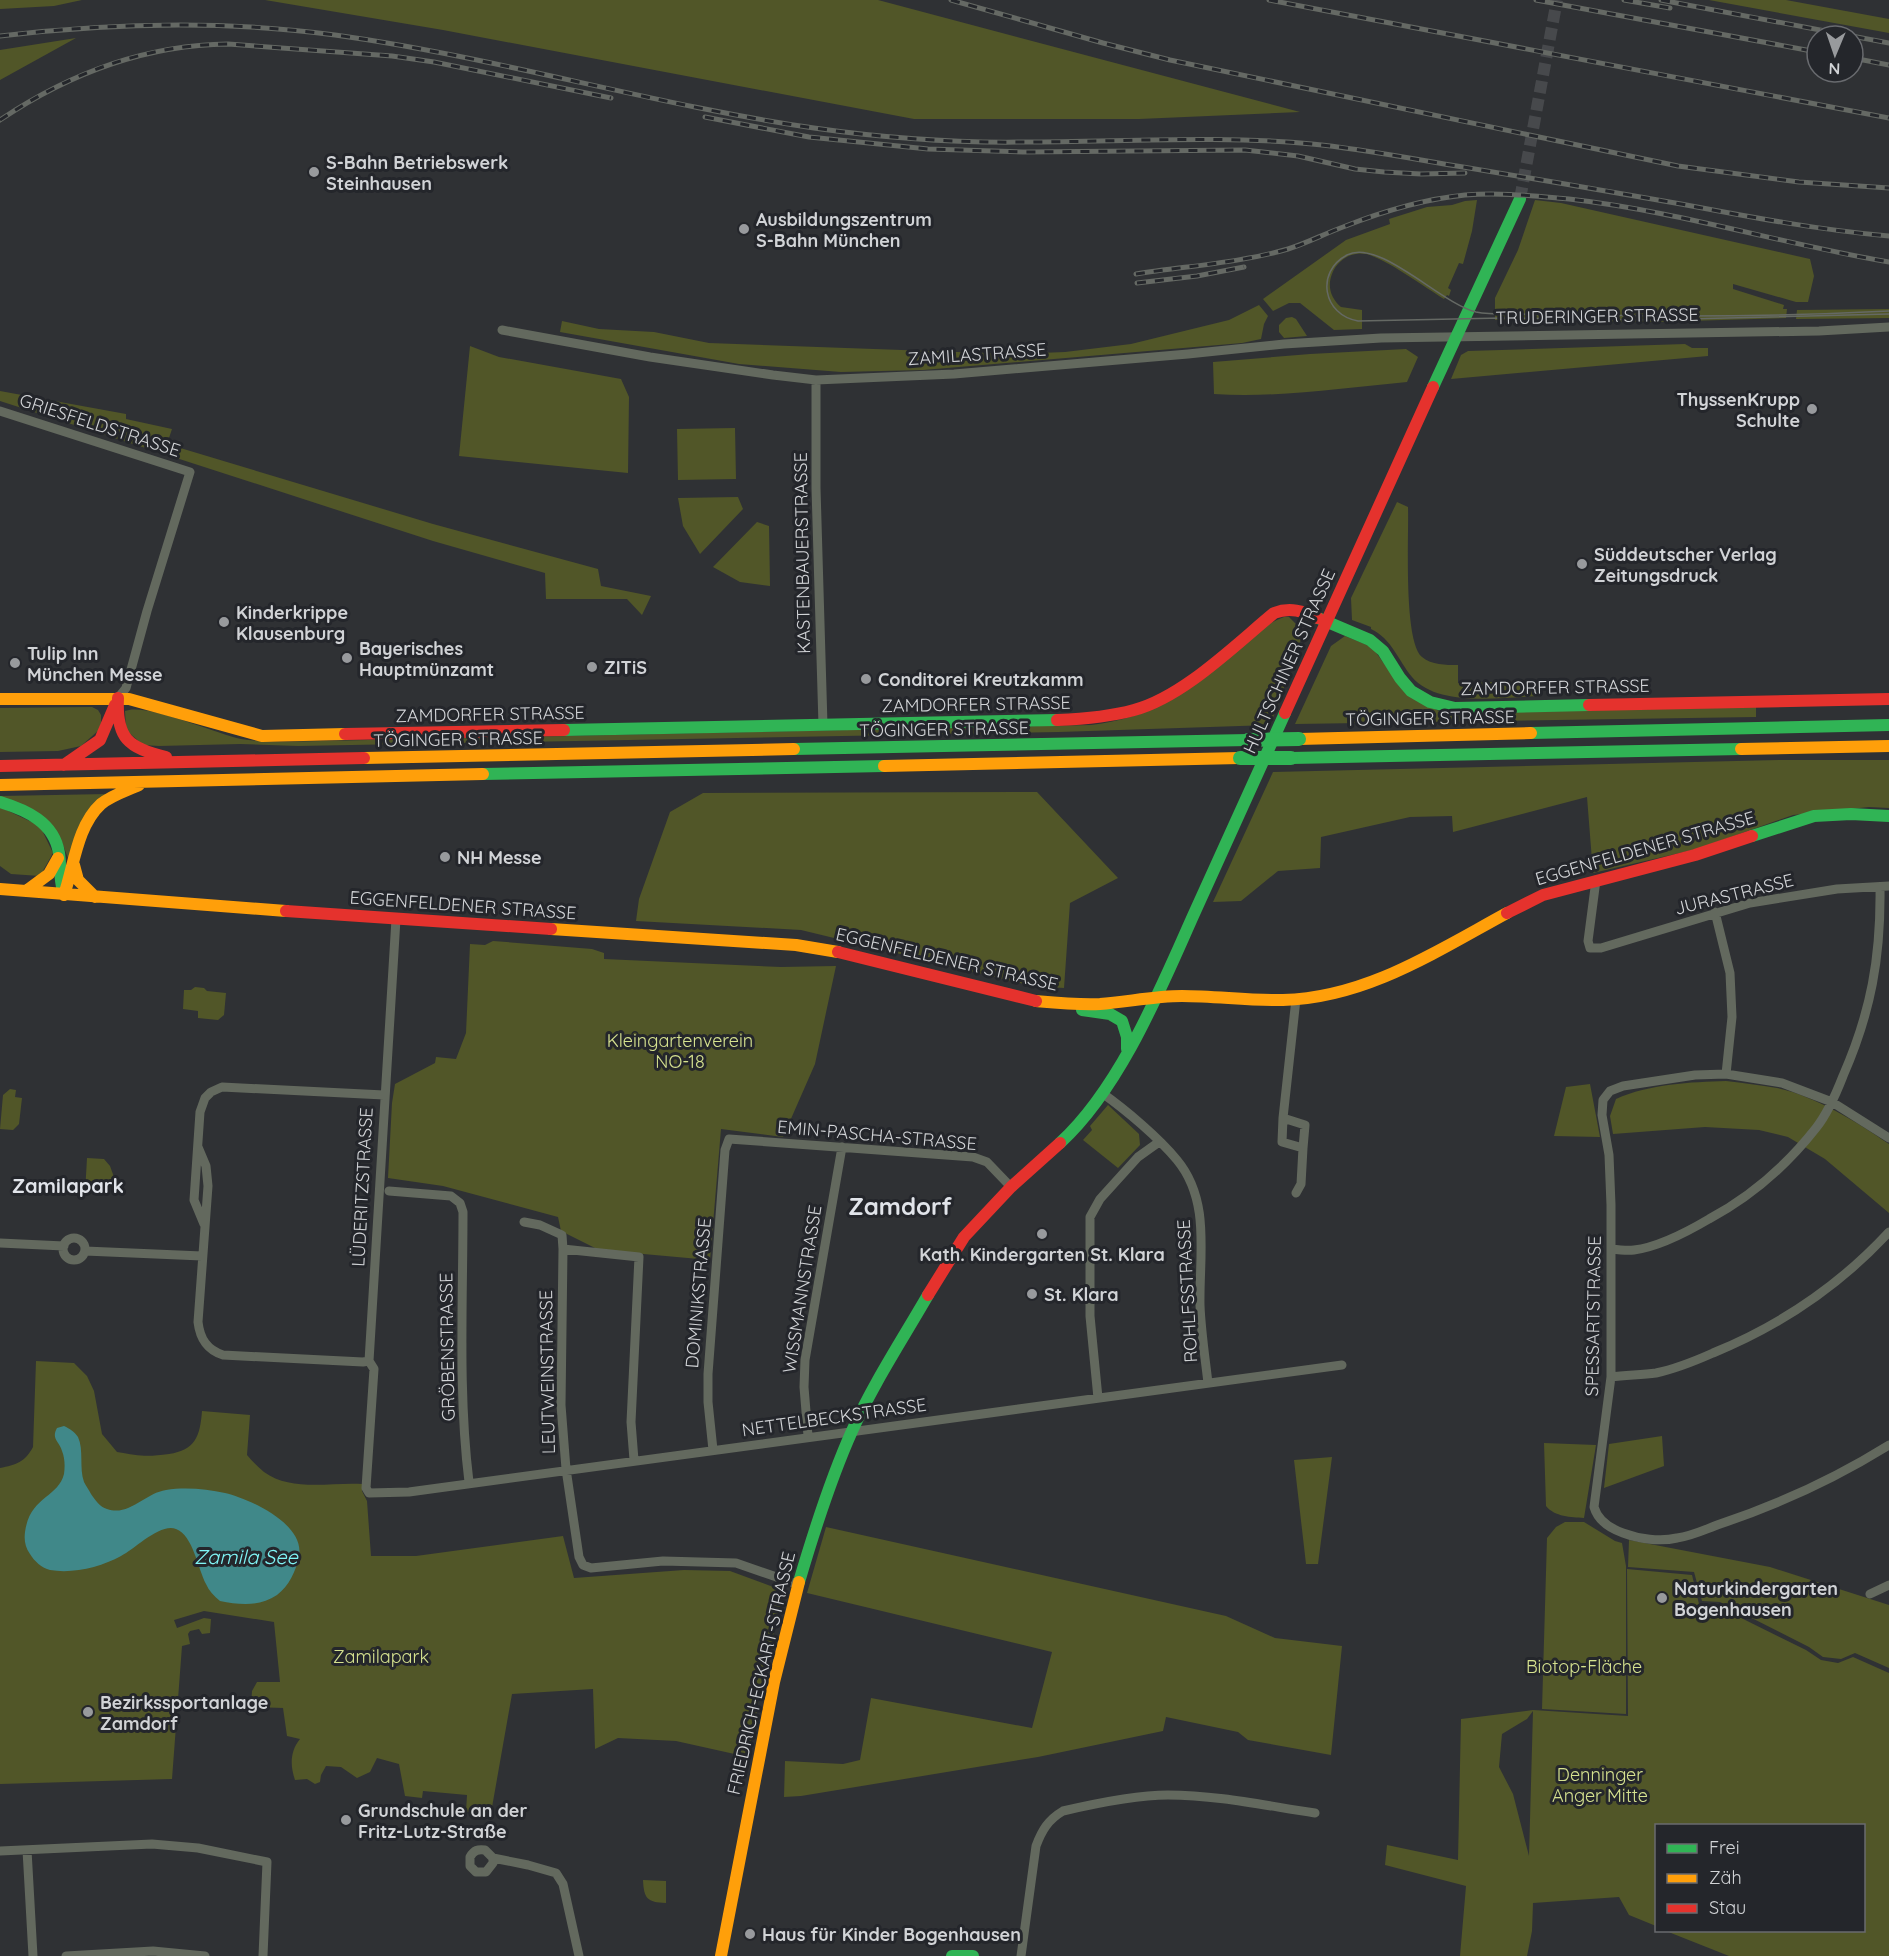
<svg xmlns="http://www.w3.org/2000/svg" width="1889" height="1956" font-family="Quicksand,sans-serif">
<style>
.green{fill:#515628;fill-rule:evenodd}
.water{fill:#408889}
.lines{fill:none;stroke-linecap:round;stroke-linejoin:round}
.secondary-tunnel{stroke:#47494c;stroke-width:12;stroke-dasharray:12 6;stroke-linecap:butt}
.street{stroke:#63695e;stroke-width:9}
.fast{stroke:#30b455;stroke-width:12}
.slow{stroke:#ff9f0a;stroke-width:12}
.jam{stroke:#e5322d;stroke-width:12}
.tram{stroke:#656964;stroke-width:1.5}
.rail-casing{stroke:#656964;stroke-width:5}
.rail{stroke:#24262b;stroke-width:3;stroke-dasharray:9;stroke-linecap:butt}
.fast-bridge{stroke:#30b455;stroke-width:14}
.poi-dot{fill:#989a9d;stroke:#24262b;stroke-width:2}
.labels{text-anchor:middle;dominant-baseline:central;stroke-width:6;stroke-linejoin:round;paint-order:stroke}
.poi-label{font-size:18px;font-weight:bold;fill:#d1d3d6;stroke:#24262b;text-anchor:start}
.street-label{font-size:18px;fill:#d1d3d6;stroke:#24262b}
.park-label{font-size:18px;fill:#d6e28f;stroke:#24262b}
.neighbourhood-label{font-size:20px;font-weight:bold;fill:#e1e4ea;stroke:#24262b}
.water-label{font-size:20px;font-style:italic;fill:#80f5f6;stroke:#24262b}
.district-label{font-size:24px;font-weight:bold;fill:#e1e4ea;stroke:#24262b}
</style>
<rect width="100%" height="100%" fill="#2f3134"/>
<path class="green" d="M0,0H82L54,6L0,9Z
M265,0H878L1300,112L1139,119H914L443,30Z
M1709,0H1786L1889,19V33Z
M76,38L0,80V50Z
M1477,200L1472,231L1463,264L1459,263L1448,288L1451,290L1449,296L1447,295L1444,299C1426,288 1385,258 1366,254C1352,251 1337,260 1332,274C1327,287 1331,298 1341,307L1362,310V329L1334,330L1300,303H1289L1273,311L1263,299L1346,240L1390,224L1389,219L1427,207L1452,205L1465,201Z
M1535,200L1561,203L1810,259L1814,276L1808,302H1796L1733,284V289L1784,305L1783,309H1787L1786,318L1655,322L1495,320V298L1518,250Z
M1259,305L1268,316L1264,324L1261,339L1242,343L923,370L841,372L739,364L560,332L562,321L599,329L654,332L709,343L1014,354L1065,352L1131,344L1229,320Z
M1889,309V318L1796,319L1797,310Z
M1292,317L1296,319L1307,336L1284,338L1279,332V325L1286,318Z
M1685,344L1692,348H1708V356L1451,379L1461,355L1468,351Z
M470,346L499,357L621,379L629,397L628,473L459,456Z
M1406,349L1418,357L1407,382C1343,388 1278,398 1214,394L1213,362L1310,354Z
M0,391L126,414V419L172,429L167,444L433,524L598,569L601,586L651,596L642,615L627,599H546L545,573L433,541L0,401Z
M735,428L736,479L678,480L677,429Z
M738,497L743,509L700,554L683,526L678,498Z
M1397,502L1408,507C1409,535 1403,641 1422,657C1432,665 1445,665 1458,665V683L1540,681L1541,696C1504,697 1438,708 1412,677C1398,660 1392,639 1371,629V627L1352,620L1351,598Z
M757,522L769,526L770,586L740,582L713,567Z
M1284,617H1289L1299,627L1302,637L1293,660L1288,658L1284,667L1288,669L1283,692L1270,725L1059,732L298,746L240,744L159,746L143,745L126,730L125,711C145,702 217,734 241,739C252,741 263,741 274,742L1091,725C1150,718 1188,693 1232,655C1248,641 1264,624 1284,617Z
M1345,636L1372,647L1406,694L1439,711L1452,713L1756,707V717L1295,724L1331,646Z
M92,707L98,710L101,715V723L99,730L81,746L58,751L0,752V708Z
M1778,760H1889V808L1869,807L1793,815L1697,849L1593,873L1587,797L1453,832L1452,816L1410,817L1321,837L1320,868L1278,871L1241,901L1213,902L1273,772Z
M1037,792L1118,878L1070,903L1064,988L1032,986L801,930L636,921L639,899L670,812L703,793Z
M108,794L69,861L62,842L0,796Z
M0,807L40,826L53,853L40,876L11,874L0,866Z
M493,941L592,949L604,953V959L781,967L836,966L815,1064L783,1137L721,1129L710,1260L599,1250L561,1231L558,1217L443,1186L388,1178L392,1103L395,1084L435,1063L436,1057L456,1059L466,1033L470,944L485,945Z
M195,987L204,988L207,991L226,993L224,1015L218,1020L198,1018V1011L183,1009L184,990H191Z
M1726,1081C1743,1083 1760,1085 1777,1088C1815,1096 1857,1122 1889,1144V1213L1825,1159L1788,1137L1759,1130L1705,1127L1613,1134L1610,1116L1616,1099C1649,1084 1691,1082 1726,1081Z
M1590,1084L1600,1137L1554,1136L1566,1087Z
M10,1089L16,1090L15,1097L22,1098L19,1124L13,1130L0,1129L3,1095Z
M1108,1105L1139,1134L1140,1145L1118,1168L1083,1140L1092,1130L1090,1126Z
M87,1158L104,1159L110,1166L114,1177L108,1188L101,1194L85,1193Z
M36,1361L74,1363L87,1376L94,1391L102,1434L117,1452C139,1456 147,1457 169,1454C195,1450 200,1437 202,1411L250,1415L247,1455C252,1461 258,1467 264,1472C291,1492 331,1482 362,1484V1491L367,1501L371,1556H416L563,1536L574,1578L684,1570L730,1571L784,1591L763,1679L748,1757L676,1741L618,1738L595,1749L593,1689L512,1694L491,1813L466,1812L467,1795L423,1791L422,1798L405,1796L399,1764L377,1758L370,1772L357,1778L341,1767L326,1766L321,1775L320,1782L315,1784L307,1779L295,1780C290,1766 290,1751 300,1739L287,1736L283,1708L251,1707L252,1691L257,1682H280L274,1622L204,1611L174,1620L177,1628L204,1618L211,1619L210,1633L202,1634L199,1629L190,1631L188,1634L190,1644L182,1646L172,1779L0,1784V1468C16,1465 25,1462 33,1447Z
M1662,1436L1664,1466L1604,1488L1609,1444Z
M1544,1443L1596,1445L1584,1518C1571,1517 1555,1517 1546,1506Z
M1332,1457L1318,1564H1306L1294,1460Z
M1565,1522H1584L1615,1541L1622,1543L1626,1566V1714L1542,1709L1547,1538L1556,1527Z
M826,1527L1226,1616L1275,1638L1342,1646L1331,1755L1248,1740L1238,1732L1166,1717L1163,1731L1038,1757L801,1796L784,1797L785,1761L843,1764L860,1760L871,1698L1032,1728L1052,1652L807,1593Z
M1629,1540L1770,1567L1889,1605V1668L1855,1653L1841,1659L1823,1657L1809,1647L1720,1602L1702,1601L1694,1572L1628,1567Z
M1627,1569L1692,1575L1699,1604L1717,1606L1806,1650L1821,1660L1838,1663L1853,1657L1889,1673V1956H1729L1666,1931L1864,1930V1826H1656V1926L1629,1915L1619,1897L1533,1903L1532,1931L1527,1956H1460L1466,1886L1385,1865L1387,1845L1458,1860L1461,1719L1533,1710L1628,1716ZM1533,1711L1529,1856L1513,1794L1499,1767L1502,1734L1527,1719Z
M643,1880L666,1881V1903C647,1902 644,1899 643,1880Z"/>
<path class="water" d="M64,1426C70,1429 74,1431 78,1437C84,1450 79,1468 84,1482C86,1486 89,1490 91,1494C95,1500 100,1507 107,1509C129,1517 145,1493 166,1490C185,1487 207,1489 225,1493C250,1499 305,1524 299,1556C296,1571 289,1586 277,1595C259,1607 240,1605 220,1601C214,1596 209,1591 206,1584C198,1569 193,1535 176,1529C160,1523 135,1549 121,1556C101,1567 73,1574 50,1570C42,1568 34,1561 30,1554C25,1547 24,1540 25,1532C30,1496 58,1498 64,1474C65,1467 65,1458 62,1451C59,1441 51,1439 57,1428Z"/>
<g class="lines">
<path class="secondary-tunnel" d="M1520,199L1557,0"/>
<path class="street" d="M502,330L650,357L773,375L816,380L954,374L1188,354L1284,344L1381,338L1819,331L1889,327
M816,380V488L823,725
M0,411L190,472L147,611L126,688L118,698
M1596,880L1588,941L1590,948H1601L1750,903L1837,889L1889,886
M1715,912L1730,973L1732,1017L1726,1074
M396,919L369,1361L374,1369L366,1488L369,1493L409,1492L1342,1365
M1296,999L1283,1118L1305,1125L1303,1148
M1102,1093C1126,1110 1159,1138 1177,1160C1211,1201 1199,1256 1200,1305C1201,1331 1205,1357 1208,1383
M1283,1118L1282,1142L1303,1148L1301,1184L1296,1193
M1889,1138L1832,1102L1782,1083L1726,1074L1695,1075L1623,1086L1610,1091L1603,1100L1602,1115L1609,1155L1611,1205V1377L1594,1507C1598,1521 1609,1528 1623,1533C1639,1539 1660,1542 1677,1538C1692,1536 1706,1529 1720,1524C1780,1504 1836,1478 1889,1445
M198,1147L206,1166L208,1186L198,1322C200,1339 207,1350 223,1355L363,1362L369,1361
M389,1191L451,1196L460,1203L463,1212C463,1302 458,1393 469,1482
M524,1222L540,1225L562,1235L563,1249L639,1257L631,1422L634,1460
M204,1224L194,1200L200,1112L205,1098L211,1092L222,1087L384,1095
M63 1249a11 11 0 1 1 22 0a11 11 0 1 1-22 0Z
M0,1243L64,1246
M563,1249L561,1405L566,1469L579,1557L583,1565L591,1568L663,1561L736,1563L797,1584
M1611,1249C1619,1250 1627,1251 1634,1250C1659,1247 1687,1232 1709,1219C1750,1197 1787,1165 1816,1128C1828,1113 1836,1094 1843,1076C1871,1012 1881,957 1880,887
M85,1251L202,1256
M1611,1377C1626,1375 1641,1375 1656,1373C1675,1369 1695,1361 1713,1353C1779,1326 1840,1285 1889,1232
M1098,1398L1090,1316V1217L1100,1199L1138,1157L1159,1142
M808,1436L804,1387L805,1360L842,1147
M713,1450L708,1402V1374L725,1150L729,1139L973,1157L987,1162L1011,1187
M1870,1594L1889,1585
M27,1850L33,1956
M0,1851L152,1844L198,1848L267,1862L263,1956
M493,1858V1863L486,1872H476L470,1866V1857C474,1850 478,1849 485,1850L493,1858L528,1865L556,1873L563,1884L579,1956
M66,1956L153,1951L205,1956
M1021,1956L1036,1846C1042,1830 1048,1820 1063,1811C1093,1804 1137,1795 1168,1795C1217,1795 1267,1806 1315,1813"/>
<path class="fast" d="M1433,387L1520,199
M1318,618L1370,640L1383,651L1400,678L1411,691L1430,702L1455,708L1589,705
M564,730L1057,720
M1531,733L1889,725
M794,749L1248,740
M1291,758L1741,749
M483,774L884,766
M0,802C26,810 54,822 59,853C61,865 59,878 63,891
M1752,836L1814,816L1851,814L1889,816
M1082,1010L1110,1014L1122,1021L1127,1037V1049
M1060,1143C1120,1088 1160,990 1193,916C1224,848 1254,781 1285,713
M799,1582C814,1531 830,1480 852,1431C873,1384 902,1340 928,1295
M952,1956H973"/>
<path class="slow" d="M0,699H129L262,736L345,734
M1299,739L1531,733
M1741,749L1889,746
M364,758L794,749
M884,766L1240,758
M0,785L483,774
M74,865L78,880L95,897
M0,889L286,911
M26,891L49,874L58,858
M64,895C74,866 77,826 101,804C112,795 126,791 139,785
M551,929L796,945L838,952
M1036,1001C1058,1003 1079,1005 1100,1004C1127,1002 1155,996 1182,996C1216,996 1250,1001 1283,1000C1366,998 1437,951 1507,913
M721,1956L774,1682L799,1582"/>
<path class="jam" d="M118,698C116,738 128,748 166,757
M1589,705L1889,699
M1285,713L1433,387
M1057,720C1083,719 1109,717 1134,710C1183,697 1235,645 1274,613C1290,607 1303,611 1318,618
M345,734L564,730
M64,765L100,740L115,705
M0,766L364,758
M286,911L551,929
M1507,913L1543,895L1695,855L1752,836
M838,952L1036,1001
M928,1295L964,1237L1011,1187L1060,1143"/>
<path class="tram" d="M1889,311C1790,316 1689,317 1589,315C1567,315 1544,315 1521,314C1506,314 1491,315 1476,312C1440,303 1379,238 1347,255C1315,272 1323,315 1358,321L1502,318L1644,320L1889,314"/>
<g class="rail-casing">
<path id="rail" d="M951,0L1103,43L1170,60L1678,166L1799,182L1889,188
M1269,0L1889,118
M1536,0L1817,52
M1624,0L1670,8
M1661,0L1889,43
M0,36C111,23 224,20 335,35C496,57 653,105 814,128C884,138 954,143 1024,142C1120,142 1217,135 1312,144C1363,149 1413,159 1463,167C1536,179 1608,191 1681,204C1750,217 1819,230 1889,236
M1853,58L1889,65
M705,117L809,137L928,149L1023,152L1245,150L1298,156L1355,169L1384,172L1421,174L1465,173
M0,120C70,73 144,45 228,44L392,56L434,62L611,98
M1136,274C1186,266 1240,263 1288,249C1307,243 1324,234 1343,227C1381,212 1424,199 1465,195C1500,192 1534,196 1569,199C1677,211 1782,244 1889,262
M1137,283L1197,276L1244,267"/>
</g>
<use href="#rail" class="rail"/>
<path class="fast-bridge" d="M1248,740L1299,739
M1240,758H1291"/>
</g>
<g class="poi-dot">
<circle cx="314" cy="172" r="6"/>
<circle cx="744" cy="229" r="6"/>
<circle cx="1812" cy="409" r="6"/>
<circle cx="1582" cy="564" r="6"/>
<circle cx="224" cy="622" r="6"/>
<circle cx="347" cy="658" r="6"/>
<circle cx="15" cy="663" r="6"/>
<circle cx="592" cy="667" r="6"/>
<circle cx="866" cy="679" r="6"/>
<circle cx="445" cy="857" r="6"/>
<circle cx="1042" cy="1234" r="6"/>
<circle cx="1032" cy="1294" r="6"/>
<circle cx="1662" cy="1598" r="6"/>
<circle cx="88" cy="1712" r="6"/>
<circle cx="346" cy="1820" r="6"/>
<circle cx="750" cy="1934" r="6"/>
</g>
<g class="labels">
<g class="poi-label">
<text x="326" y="162">S-Bahn Betriebswerk<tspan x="326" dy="21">Steinhausen</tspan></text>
<text x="756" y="219">Ausbildungszentrum<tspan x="756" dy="21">S-Bahn München</tspan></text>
<text x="1800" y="399" text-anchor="end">ThyssenKrupp<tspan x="1800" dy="21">Schulte</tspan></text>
<text x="1594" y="554">Süddeutscher Verlag<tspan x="1594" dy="21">Zeitungsdruck</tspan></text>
<text x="236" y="612">Kinderkrippe<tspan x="236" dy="21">Klausenburg</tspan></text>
<text x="359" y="648">Bayerisches<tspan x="359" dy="21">Hauptmünzamt</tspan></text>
<text x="27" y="653">Tulip Inn<tspan x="27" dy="21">München Messe</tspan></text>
<text x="604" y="667">ZITiS</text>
<text x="878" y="679">Conditorei Kreutzkamm</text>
<text x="457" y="857">NH Messe</text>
<text x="1042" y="1254" text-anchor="middle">Kath. Kindergarten St. Klara</text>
<text x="1044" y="1294">St. Klara</text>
<text x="1674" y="1588">Naturkindergarten<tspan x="1674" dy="21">Bogenhausen</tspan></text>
<text x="100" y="1702">Bezirkssportanlage<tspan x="100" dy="21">Zamdorf</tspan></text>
<text x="358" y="1810">Grundschule an der<tspan x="358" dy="21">Fritz-Lutz-Straße</tspan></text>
<text x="762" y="1934">Haus für Kinder Bogenhausen</text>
</g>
<g class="street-label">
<text transform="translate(1597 316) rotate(-1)">TRUDERINGER STRASSE</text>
<text transform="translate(977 354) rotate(-4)">ZAMILASTRASSE</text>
<text transform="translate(100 425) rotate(18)">GRIESFELDSTRASSE</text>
<text transform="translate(802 553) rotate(-91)">KASTENBAUERSTRASSE</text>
<text transform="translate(1289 661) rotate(-66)">HULTSCHINER STRASSE</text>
<text transform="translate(1555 687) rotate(-1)">ZAMDORFER STRASSE</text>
<text transform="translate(976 704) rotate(-1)">ZAMDORFER STRASSE</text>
<text transform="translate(490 714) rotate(-1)">ZAMDORFER STRASSE</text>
<text transform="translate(1430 718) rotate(-1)">TÖGINGER STRASSE</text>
<text transform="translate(944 729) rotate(-1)">TÖGINGER STRASSE</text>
<text transform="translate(458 739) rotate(-1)">TÖGINGER STRASSE</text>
<text transform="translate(1645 848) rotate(-16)">EGGENFELDENER STRASSE</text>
<text transform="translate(1734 894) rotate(-14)">JURASTRASSE</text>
<text transform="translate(463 905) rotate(4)">EGGENFELDENER STRASSE</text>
<text transform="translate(947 959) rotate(13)">EGGENFELDENER STRASSE</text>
<text transform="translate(877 1135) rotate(5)">EMIN-PASCHA-STRASSE</text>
<text transform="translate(362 1187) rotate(-87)">LÜDERITZSTRASSE</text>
<text transform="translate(802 1289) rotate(-81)">WISSMANNSTRASSE</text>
<text transform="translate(1187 1291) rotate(-93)">ROHLFSSTRASSE</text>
<text transform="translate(698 1293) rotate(-85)">DOMINIKSTRASSE</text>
<text transform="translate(1593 1316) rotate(-89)">SPESSARTSTRASSE</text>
<text transform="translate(447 1347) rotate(-91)">GRÖBENSTRASSE</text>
<text transform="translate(547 1372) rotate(-91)">LEUTWEINSTRASSE</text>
<text transform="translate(834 1417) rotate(-8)">NETTELBECKSTRASSE</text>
<text transform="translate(761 1673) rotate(-77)">FRIEDRICH-ECKART-STRASSE</text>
</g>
<g class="park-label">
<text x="680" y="1040">Kleingartenverein<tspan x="680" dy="21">NO-18</tspan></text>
<text x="381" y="1656">Zamilapark</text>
<text x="1584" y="1666">Biotop-Fläche</text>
<text x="1600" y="1774">Denninger<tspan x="1600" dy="21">Anger Mitte</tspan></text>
</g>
<g class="neighbourhood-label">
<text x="68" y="1185">Zamilapark</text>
</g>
<g class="water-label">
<text x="246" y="1556">Zamila See</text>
</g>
<g class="district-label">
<text x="900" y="1206">Zamdorf</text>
</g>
</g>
<rect x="1655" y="1824" width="210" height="108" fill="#24262b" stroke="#696b6f" stroke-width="1.5"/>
<rect x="1667" y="1844" width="30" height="9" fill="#30b455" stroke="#696b6f" stroke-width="1.5"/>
<text x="1709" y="1854" font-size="18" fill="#d1d3d6">Frei</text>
<rect x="1667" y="1874" width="30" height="9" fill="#ff9f0a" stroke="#696b6f" stroke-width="1.5"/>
<text x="1709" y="1884" font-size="18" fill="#d1d3d6">Zäh</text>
<rect x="1667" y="1904" width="30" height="9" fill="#e5322d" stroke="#696b6f" stroke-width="1.5"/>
<text x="1709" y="1914" font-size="18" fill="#d1d3d6">Stau</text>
<g transform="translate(1835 54) rotate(182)"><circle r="28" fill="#24262b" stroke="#696b6f" stroke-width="1.5"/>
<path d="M0-4.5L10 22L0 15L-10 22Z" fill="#989a9d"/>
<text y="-9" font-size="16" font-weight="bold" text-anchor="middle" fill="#d1d3d6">N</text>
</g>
</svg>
